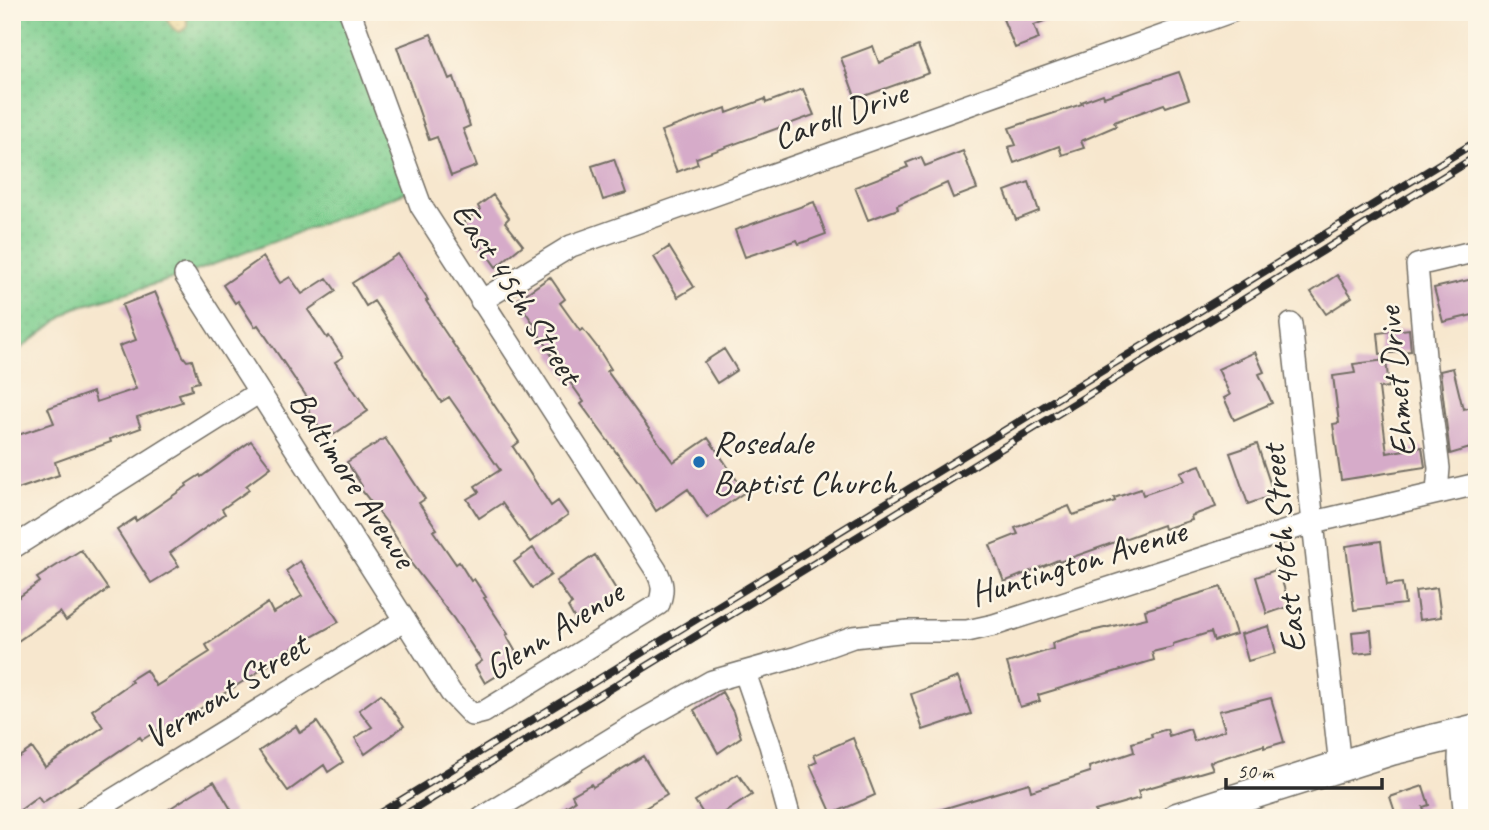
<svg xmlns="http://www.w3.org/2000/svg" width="1489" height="830" font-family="Caveat,sans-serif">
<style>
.grass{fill:url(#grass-dots);stroke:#547c5d;stroke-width:2}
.sand{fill:url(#sand-dots);stroke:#8c8264;stroke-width:2}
.building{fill:#d6abc9}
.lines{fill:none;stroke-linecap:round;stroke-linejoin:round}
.street-casing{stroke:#726d64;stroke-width:24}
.secondary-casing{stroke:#726d64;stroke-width:33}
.street{stroke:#fff;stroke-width:21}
.secondary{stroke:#fff;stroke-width:30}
.rail-casing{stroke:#2b2b2b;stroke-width:8}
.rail{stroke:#fcf5e5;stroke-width:5;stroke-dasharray:16;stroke-linecap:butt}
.poi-dot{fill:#1f6fb2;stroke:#fcf5e5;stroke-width:2.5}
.labels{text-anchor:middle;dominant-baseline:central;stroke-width:5;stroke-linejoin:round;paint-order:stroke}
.street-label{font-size:35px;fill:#2b2b2b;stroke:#fcf5e5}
.poi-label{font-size:35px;fill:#2b2b2b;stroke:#fcf5e5;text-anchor:start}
</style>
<defs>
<pattern id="grass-dots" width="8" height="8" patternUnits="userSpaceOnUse" patternTransform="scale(1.75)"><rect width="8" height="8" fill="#7dce8f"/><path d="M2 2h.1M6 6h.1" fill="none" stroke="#6cb17c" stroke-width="1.8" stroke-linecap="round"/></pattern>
<pattern id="sand-dots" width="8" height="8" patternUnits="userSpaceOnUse" patternTransform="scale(1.75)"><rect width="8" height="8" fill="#eeda9e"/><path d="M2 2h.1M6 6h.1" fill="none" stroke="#cb8" stroke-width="1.8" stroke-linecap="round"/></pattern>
</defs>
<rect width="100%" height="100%" fill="#fcf5e5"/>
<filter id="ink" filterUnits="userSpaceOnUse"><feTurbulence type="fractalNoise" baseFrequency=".0143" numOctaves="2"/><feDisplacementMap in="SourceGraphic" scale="14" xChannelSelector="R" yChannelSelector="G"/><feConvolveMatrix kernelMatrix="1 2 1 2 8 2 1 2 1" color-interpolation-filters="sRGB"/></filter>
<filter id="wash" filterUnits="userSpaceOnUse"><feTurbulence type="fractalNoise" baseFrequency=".00686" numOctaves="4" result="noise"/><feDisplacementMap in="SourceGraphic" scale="28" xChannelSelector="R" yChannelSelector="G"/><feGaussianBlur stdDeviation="1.57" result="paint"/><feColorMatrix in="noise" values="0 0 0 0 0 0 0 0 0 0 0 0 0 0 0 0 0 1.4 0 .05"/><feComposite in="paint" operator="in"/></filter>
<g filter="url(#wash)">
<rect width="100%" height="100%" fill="#f7e7ce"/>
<path class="grass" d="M12,12H350L414,189L185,275L75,308L20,349L12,353Z"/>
<path class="sand" d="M166,12H187V27L180,32C171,29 167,22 166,12Z"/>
<g id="blocks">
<path class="building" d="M1021,12H1064V13L1034,25L1039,39L1015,48L1003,19Z
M431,34L449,79L454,77L459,93L470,126L463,129L477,166L451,176L437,137L429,140L397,47Z
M873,46L879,63L918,46L929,73L856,99L841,58Z
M1179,72L1189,99L1166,107L1164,104L1114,122L1116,126L1081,141L1084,148L1062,155L1059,146L1014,163L1008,147L1016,145L1009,128L1082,104L1081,102L1103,94L1104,97Z
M803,89L814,115L696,158L698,164L677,172L661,131L726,108L727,113L765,99L766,103Z
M963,151L977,189L953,198L947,183L897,205L898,209L868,220L855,187L908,167L906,163L921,157L925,166Z
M614,159L626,193L603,200L592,166Z
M1029,182L1039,211L1016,220L1005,191Z
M493,195L509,218L505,222L523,245L496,267L464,222L480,210L478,206Z
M814,202L826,234L799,244L797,240L745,257L735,230Z
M669,247L694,287L678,297L654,257Z
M398,254L428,300L426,301L440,322L439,323L519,442L513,447L551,506L558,501L568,515L530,542L502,503L479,518L467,499L479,492L475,486L500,470L449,397L441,402L374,301L366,306L352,283Z
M263,257L280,283L290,277L302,294L327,278L336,291L308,310L327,338L329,336L343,357L335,362L368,411L327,439L308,410L313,406L258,325L255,327L238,301L235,303L223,285Z
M1337,275L1352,297L1326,314L1311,292Z
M550,277L565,299L560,303L580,331L583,329L597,347L611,369L607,371L673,462L708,438L745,492L707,518L688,489L656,511L640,485L581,404L584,402L550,354L552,353L534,328L536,327L517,300Z
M1477,278V314L1443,322L1434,288Z
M155,292L183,356L187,361L192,360L199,382L191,384L192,390L179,394L182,402L137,417L141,428L110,439L111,442L55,462L59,475L12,491V437L54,423L48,408L93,392L96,402L136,389L119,346L136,340L122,305Z
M1409,329L1411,351L1380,354L1378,333Z
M724,349L737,370L717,383L704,362Z
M1255,352L1264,372L1259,374L1272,403L1234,420L1224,398L1230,395L1218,369Z
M1386,360L1389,387L1379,388L1387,453L1422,447L1425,467L1341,480L1333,424L1339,423L1333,376L1355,373L1353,364Z
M1453,368L1463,409L1477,406V446L1450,454L1440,371Z
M385,438L425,499L419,503L437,529L433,531L456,564L459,562L471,581L474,579L486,597L484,598L508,634L506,635L521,661L485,683L475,666L482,661L454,619L410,562L411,561L387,523L360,488L362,486L347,462Z
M251,441L271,467L246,486L249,490L222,509L225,514L170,553L179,566L151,583L117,530L135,518L136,521L187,486L186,484L200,475L201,477Z
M1257,444L1274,495L1248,504L1230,453Z
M1200,465L1216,507L1191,516L1192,520L1164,529L1163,525L1059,562L1058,560L1004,582L990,545L1018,534L1015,528L1069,506L1073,515L1115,501L1114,498L1141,489L1143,495L1184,481L1180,472Z
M1381,541L1387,585L1402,583L1405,604L1354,610L1346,546Z
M533,548L551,575L532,588L514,562Z
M81,550L108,589L66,621L60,612L12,645V602L40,582L37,578Z
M595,555L620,596L577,623L568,607L572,604L556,581Z
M300,561L339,622L270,660L272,663L184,719L163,731L161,728L142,740L140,737L42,803L38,797L12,816V762L32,748L45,767L103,727L92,710L132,682L130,680L146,670L156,686L210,652L206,645L268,603L273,613L302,596L286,571Z
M1278,569L1290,606L1267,614L1256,577Z
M1221,587L1236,634L1214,641L1211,632L1173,644V647L1152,652L1154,660L1038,695L1040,701L1020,707L1007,663L1053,649L1052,643L1079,634L1147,618L1145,610Z
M1437,588L1441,617L1419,620L1415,591Z
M1269,626L1276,653L1248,661L1241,634Z
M1371,630L1373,652L1354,654L1352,632Z
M958,677L971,714L923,730L911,694Z
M722,692L733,712L741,737L718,753L694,710Z
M381,694L404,726L365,754L355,738L372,727L359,710Z
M1271,698L1284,742L1264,748V745L1210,762L1213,769L1138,791L1140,798L1095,811L1097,818H927L926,814L1029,783L1031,791L1090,772L1089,767L1134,752L1132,743L1152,737L1151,734L1167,729L1169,736L1190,729L1194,741L1225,730L1219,711Z
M317,722L343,762L328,772L324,765L288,791L259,751L296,726L300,733Z
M853,738L875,795L832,814L810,765L817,762L814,755Z
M643,756L667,795L628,818H548L575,801L572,795L591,784L593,787Z
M738,774L752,795L716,818H706L695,801Z
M214,781L236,818H155L194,793Z
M1423,786L1429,805L1423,807L1427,818H1397L1390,797Z"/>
</g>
</g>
<g filter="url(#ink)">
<use href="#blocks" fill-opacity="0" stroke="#726d64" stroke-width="2"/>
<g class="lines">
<g class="street-casing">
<path id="street" d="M185,275L451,693L472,715L484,712L659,604C664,590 663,583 656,570L421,206L350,12
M481,301L571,246L1230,12
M1291,324L1340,766
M1437,492L1439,468L1426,368L1417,265L1477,251
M12,548L258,393
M745,673L770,745L790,818
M1460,733L1459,760L1465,818
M83,818L405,620
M482,818L634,725L712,681L797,657L853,637L908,631H967L994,625L1314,522L1477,484"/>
</g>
<g class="secondary-casing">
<path id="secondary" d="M1177,818L1391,750L1477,729"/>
</g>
<use href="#street" class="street"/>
<use href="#secondary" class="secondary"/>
<g class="rail-casing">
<path id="rail" d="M372,818L1477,141
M400,818L1477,156"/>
</g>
<use href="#rail" class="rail"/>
</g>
</g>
<circle class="poi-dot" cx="699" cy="462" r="7"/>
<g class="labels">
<g class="street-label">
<text transform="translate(840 115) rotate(-20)">Caroll Drive</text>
<text transform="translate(517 293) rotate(57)">East 45th Street</text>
<text transform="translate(1396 382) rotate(-96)">Ehmet Drive</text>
<text transform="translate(353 479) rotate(57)">Baltimore Avenue</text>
<text transform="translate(1283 549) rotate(-96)">East 46th Street</text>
<text transform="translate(1078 562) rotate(-17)">Huntington Avenue</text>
<text transform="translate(554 630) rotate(-32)">Glenn Avenue</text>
<text transform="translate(226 691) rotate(-32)">Vermont Street</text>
</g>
<g class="poi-label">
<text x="713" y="442">Rosedale<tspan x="713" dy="40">Baptist Church</tspan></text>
</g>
</g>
<rect width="1489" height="830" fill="none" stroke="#fcf5e5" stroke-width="42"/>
<path d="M1226 778v10h156v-10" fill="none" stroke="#2b2b2b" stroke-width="3.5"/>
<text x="1237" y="778" font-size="21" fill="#2b2b2b" stroke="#fcf5e5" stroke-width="5" paint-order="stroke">50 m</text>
</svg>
